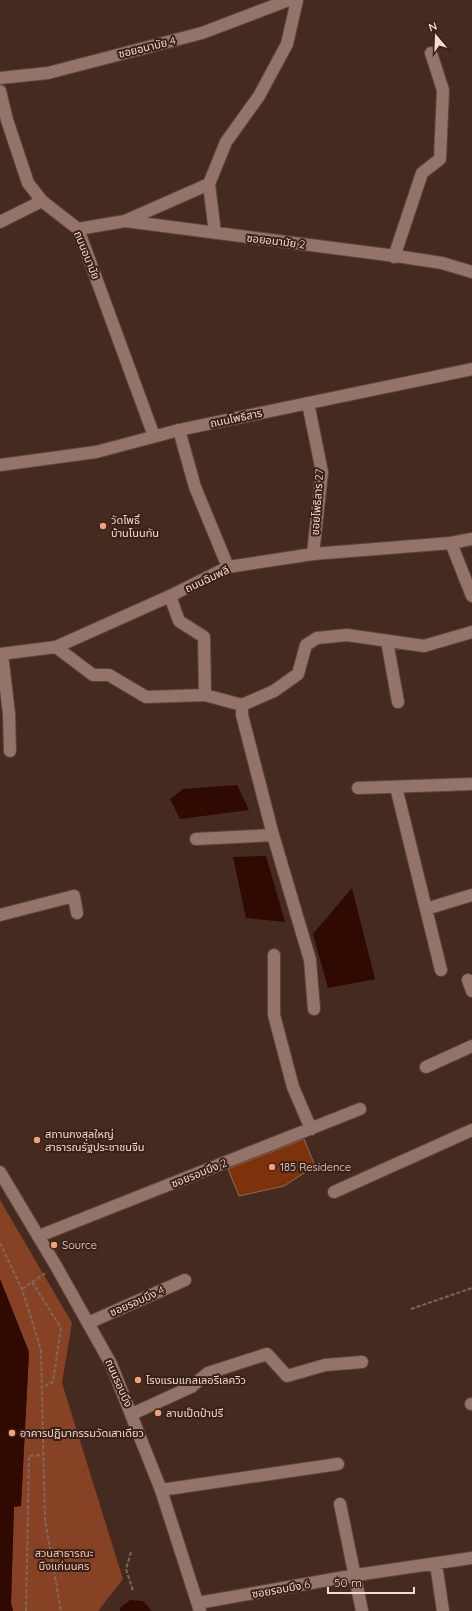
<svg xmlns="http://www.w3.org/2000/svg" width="472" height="1611" font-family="Quicksand,'Noto Sans Thai',sans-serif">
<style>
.green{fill:#874225}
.water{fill:#300900}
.building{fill:#7e320c;stroke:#8b6c5f}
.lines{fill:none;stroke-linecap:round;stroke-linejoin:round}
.street-casing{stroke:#5d463d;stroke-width:14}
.secondary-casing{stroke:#5d463d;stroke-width:14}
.path{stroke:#7f675e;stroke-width:2;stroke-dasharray:4 2;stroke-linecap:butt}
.street{stroke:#947468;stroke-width:12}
.secondary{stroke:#947468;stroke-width:12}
.poi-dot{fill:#f2a07f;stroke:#3a2016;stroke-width:1.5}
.labels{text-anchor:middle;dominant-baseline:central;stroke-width:4;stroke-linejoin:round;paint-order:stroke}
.street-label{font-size:11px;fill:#eddbd4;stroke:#3a2016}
.poi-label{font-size:11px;fill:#eddbd4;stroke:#3a2016;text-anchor:start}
.park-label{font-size:11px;fill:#f4c6b4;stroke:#3a2016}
</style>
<rect width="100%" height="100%" fill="#452a20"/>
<path class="green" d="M0,1200L72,1323L62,1383L123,1579L98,1611H13L11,1603L14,1506H21L29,1352L0,1279Z"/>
<path class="water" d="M237,785L249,810L180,819L170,799L183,789Z
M266,856L285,922L246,918L233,857Z
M352,888L375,979L328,988L313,934Z
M0,1279L29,1352L21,1506L14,1507L11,1603L13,1611H0Z
M130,1600L143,1601L152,1611H120V1608Z"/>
<path class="building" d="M304,1139L315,1166L284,1186L239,1196L228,1169Z"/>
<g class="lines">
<g class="street-casing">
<path id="street" d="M0,78L48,73L202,33L289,0
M125,221L209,184
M0,222L42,201
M78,229L125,221L403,257L442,263L472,272
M215,233L209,184L226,142L259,96L287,44L297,0
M394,257L422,173L440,159L443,90L431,53
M308,403L322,472L313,554
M179,430L195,487L228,567
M451,543L472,596
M170,596L179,621L204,637L205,695
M387,641L398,702
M56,647L93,675H109L146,697L205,695L242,705L274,691L298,674L306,645L317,638L347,635L424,646L472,632
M2,654L9,714L10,751
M242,705V715L273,835L310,960L314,1009
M396,787L441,970
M358,788L472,784
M196,839L273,835
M426,909L472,895
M0,915L74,896L77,913
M274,955V1015L293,1087L311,1129
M468,980L472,991
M426,1067L472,1046
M334,1192L472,1130
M39,1236L360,1109
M88,1323L185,1280
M471,1404H472
M132,1414L191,1387L208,1373L267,1354L287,1376L325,1365L362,1362
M161,1490L338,1464
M340,1504L362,1611
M436,1564L443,1611
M198,1603L356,1575L472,1558"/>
</g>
<g class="secondary-casing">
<path id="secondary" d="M0,91L7,120L28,183L42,201L78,229L154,436
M0,465L96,452L179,430L472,369
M0,654L56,647L170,596L228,567L313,554L451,543L472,539
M0,1172L56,1266L111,1364L161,1490L200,1611"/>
</g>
<path class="path" d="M0,1243L22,1289L41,1350L45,1520L61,1611
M32,1282L61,1328L53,1382L41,1388
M22,1289L47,1272
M411,1309L472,1288
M131,1552L126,1569L133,1591
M26,1611L29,1456L43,1455"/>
<use href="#street" class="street"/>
<use href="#secondary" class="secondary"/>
</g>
<g class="poi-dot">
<circle cx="103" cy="526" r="4"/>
<circle cx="37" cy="1140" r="4"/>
<circle cx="272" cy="1167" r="4"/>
<circle cx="54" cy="1245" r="4"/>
<circle cx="138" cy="1380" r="4"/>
<circle cx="158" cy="1413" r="4"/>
<circle cx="12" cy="1433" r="4"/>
</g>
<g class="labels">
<g class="street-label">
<text transform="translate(147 47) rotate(-14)">ซอยอนามัย 4</text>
<text transform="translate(276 241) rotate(7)">ซอยอนามัย 2</text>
<text transform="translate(87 255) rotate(68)">ถนนอนามัย</text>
<text transform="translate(236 418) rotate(-12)">ถนนโพธิสาร</text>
<text transform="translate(317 502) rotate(-86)">ซอยโพธิสาร 27</text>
<text transform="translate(207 579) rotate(-25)">ถนนฉิมพลี</text>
<text transform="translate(199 1173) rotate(-22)">ซอยรอบบึง 2</text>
<text transform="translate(137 1301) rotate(-24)">ซอยรอบบึง 4</text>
<text transform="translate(119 1383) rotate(66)">ถนนรอบบึง</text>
<text transform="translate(281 1589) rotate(-10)">ซอยรอบบึง 6</text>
</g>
<g class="poi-label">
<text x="111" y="520">วัดโพธิ์<tspan x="111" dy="13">บ้านโนนทัน</tspan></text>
<text x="45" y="1134">สถานกงสุลใหญ่<tspan x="45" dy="13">สาธารณรัฐประชาชนจีน</tspan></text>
<text x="280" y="1167">185 Residence</text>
<text x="62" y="1245">Source</text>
<text x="146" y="1380">โรงแรมแกลเลอรีเลควิว</text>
<text x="166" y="1413">ลาบเป็ดป๋าปรี</text>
<text x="20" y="1433">อาคารปฏิมากรรมวัดเสาเดียว</text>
</g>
<g class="park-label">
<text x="64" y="1553">สวนสาธารณะ<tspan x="64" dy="13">บึงแก่นนคร</tspan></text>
</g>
</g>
<g transform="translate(436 36) rotate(341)" stroke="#3a2016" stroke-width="3" paint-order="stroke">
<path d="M0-3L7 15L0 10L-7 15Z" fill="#eddbd4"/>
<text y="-6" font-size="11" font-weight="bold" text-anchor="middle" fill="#eddbd4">N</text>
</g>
<path d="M328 1587v6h86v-6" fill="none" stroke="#eddbd4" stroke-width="2"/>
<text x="334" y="1587" font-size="12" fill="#eddbd4" stroke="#3a2016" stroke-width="3" paint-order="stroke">50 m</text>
</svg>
